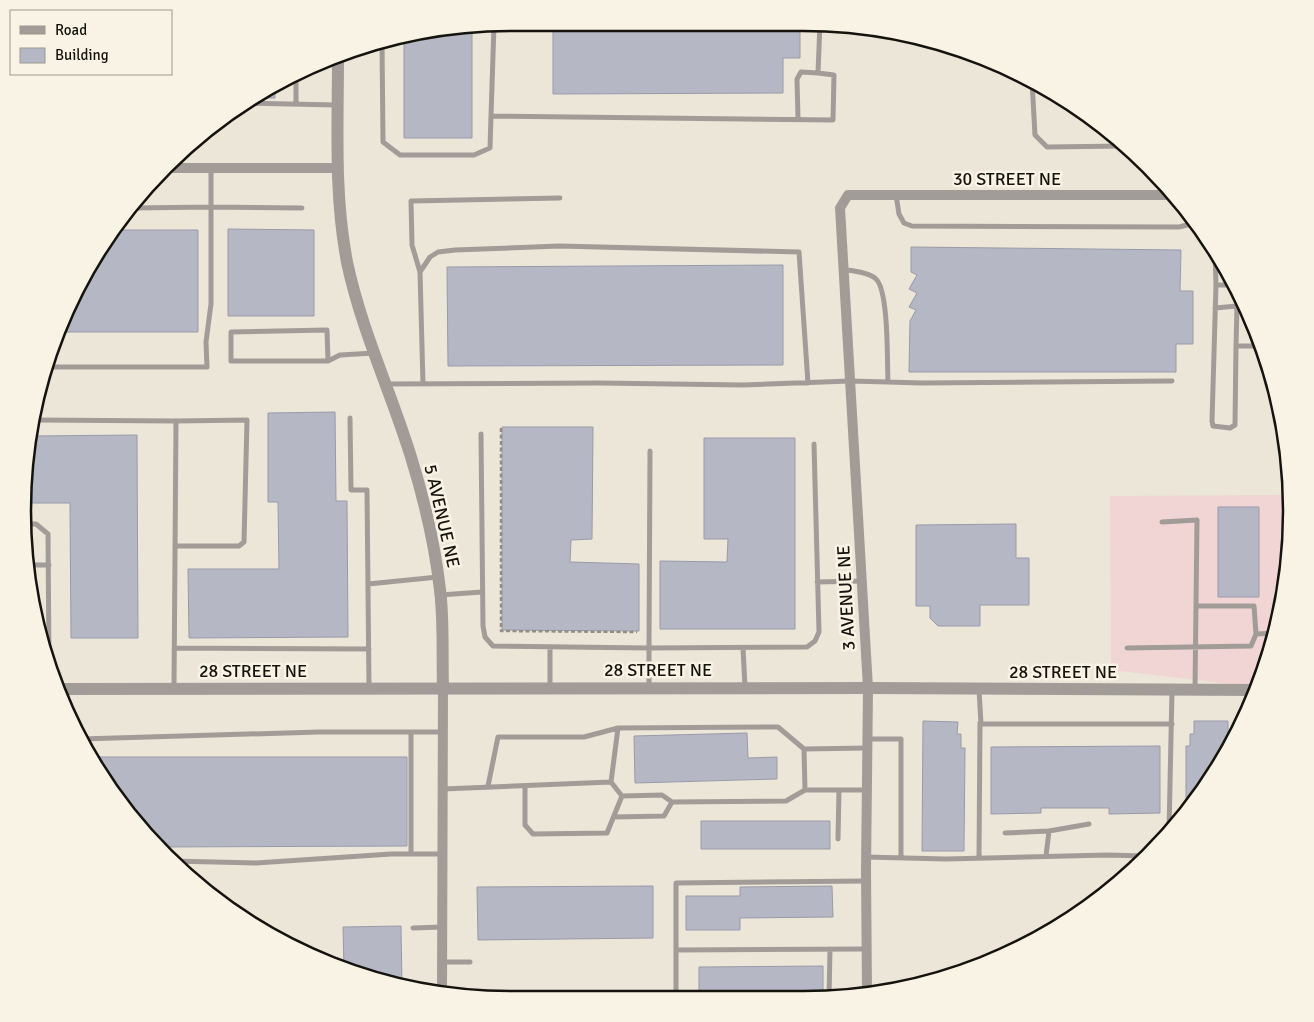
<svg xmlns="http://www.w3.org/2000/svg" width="1314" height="1022" font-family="Signika,sans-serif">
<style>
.commercial{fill:#f0d5d4}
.building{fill:#b6b7c5;stroke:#999aa8}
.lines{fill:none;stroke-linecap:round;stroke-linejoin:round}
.path{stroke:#928e84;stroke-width:2.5;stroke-dasharray:4 2.5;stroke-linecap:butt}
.service{stroke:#a29c98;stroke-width:5}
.minor{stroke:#a29c98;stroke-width:10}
.tertiary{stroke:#a29c98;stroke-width:12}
.labels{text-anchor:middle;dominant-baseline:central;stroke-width:5;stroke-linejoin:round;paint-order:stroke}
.street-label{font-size:18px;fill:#15130e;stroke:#f8f3e5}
.rim{fill:none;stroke:#15130e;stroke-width:2.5}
</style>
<rect width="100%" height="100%" fill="#ebe6d8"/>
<path class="commercial" d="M1287,495L1290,543L1275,637L1256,687L1111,670L1110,496Z"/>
<path class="building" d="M553,23H800V58H783V93L553,94Z
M472,28V138H404V37Z
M275,84V98H254L266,88Z
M228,229L314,230V316H228Z
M116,230H198V332H61L88,267Z
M911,247L1181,250L1180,291H1193V344H1176V372H909L910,321L916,310L909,307L917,293L909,289L917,275L911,272Z
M783,265V365L448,366L447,267Z
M335,412L336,501H347L348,637L189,638L188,569H279L278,502H268V413Z
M502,427H593L592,539L571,540L570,562L639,564V631L502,630Z
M137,435L138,638H71L70,503H24L32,436Z
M704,438H795V629H660V561L727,562L728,539H704Z
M1218,507H1259V597H1218Z
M1016,524V558H1029V605H980V626H938L930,618V606H916V525Z
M923,721L958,722L957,734H961V748H965L964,851H922Z
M1194,721H1228V747L1186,813V746H1190V734H1194Z
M747,733L748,758L777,757V779L635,783L634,736Z
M1160,746V813L1109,814V808H1041V813L991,814V747Z
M89,757H407V846L158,847Z
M701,821H830V849H701Z
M653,886V938L478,940L477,887Z
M832,886L833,917L740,918V930H686V896H740V887Z
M401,926L402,986L344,968L343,927Z
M823,966V998L699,999V967Z"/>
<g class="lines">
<path class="path" d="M501,428V631L637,632"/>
<path class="service" d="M494,25L491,116L833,120L834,75L818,73L820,23
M382,40L383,142L400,155H474L490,148L491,116
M1032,81L1035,135L1047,147L1125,146
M247,103L336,105
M296,104V76
M798,119L797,79L801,72L818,73
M211,168V207L302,208
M896,195L899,214L904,223L912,226L1179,227L1195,223
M1215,251L1216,285
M420,272L430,257L438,252L455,250L559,246L799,252L808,383
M1234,285H1216L1212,421L1213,426L1230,428L1235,425L1236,346H1262
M1215,308L1237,306L1236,346
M328,361L327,330L231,332V361H328L340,355L374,353
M46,367H207L206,342L211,304V207L133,208
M888,382L921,383L1172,381
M386,384L599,383L743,385L850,381L888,382C887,363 889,291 876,279C870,273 852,270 843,270
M423,384L420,272L412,245L411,201L560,198
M350,418L351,490H367L369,687
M34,420L176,421
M481,434L483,626L485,637L493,646L649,648V687
M650,451L649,648L807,647L815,641L819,632L814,444
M1162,522L1197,520L1195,690
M24,524H36L48,534L49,661
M30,565H49
M817,582L861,581
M368,584L438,577
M440,595L482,592
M1256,634L1276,633
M174,648L369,649
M743,648L745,687
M1127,648L1251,646L1256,634L1254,606H1196
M550,687V647
M174,688L176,421L247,420L244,542L239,546H176
M979,690L981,724H1172
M81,739L319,732H442
M868,739H901V857
M611,782L618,728
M488,786L498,737H584L618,728L778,727L804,749
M525,786V825L533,834L607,833L622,796
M443,789L611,782L622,796L662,795L672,802L786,801L805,790
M866,790H805L804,749L867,748
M614,817L664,816L672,802
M1049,831L1089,824
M1169,832L1172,690
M1005,833L1049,831L1046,856
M838,839L839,790
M411,854V732
M866,857L946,859L1107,855L1146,856
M979,858L980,723
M171,861L256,863L391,854H442
M210,893L212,894
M413,928L442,927
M676,950V883L866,881
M442,962H470
M829,998L830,949
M676,999V950L866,949"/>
<path class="minor" d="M164,168H338
M1287,566V445
M867,992L866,871L868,688L840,208L848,195H1175
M442,993L443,688"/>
<path class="tertiary" d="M338,58C338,126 334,195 347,262C361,329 391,392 411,457C424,499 435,545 440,590C444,620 442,657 443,688
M61,689L868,688L1255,690"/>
</g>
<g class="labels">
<g class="street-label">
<text x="1007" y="179">30 STREET NE</text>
<text transform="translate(442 516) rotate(77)">5 AVENUE NE</text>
<text transform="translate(846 598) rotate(-93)">3 AVENUE NE</text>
<text x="658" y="670">28 STREET NE</text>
<text x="253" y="671">28 STREET NE</text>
<text x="1063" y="672">28 STREET NE</text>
</g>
</g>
<path d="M0 0H1314V1022H0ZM511 31H803A480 480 0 0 1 1283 511V511A480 480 0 0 1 803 991H511A480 480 0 0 1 31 511V511A480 480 0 0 1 511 31Z" fill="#f8f3e5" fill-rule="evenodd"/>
<path class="rim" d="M511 31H803A480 480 0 0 1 1283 511V511A480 480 0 0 1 803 991H511A480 480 0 0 1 31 511V511A480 480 0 0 1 511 31Z"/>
<rect x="10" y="10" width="162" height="65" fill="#f8f3e5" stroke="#9d998f"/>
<rect x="20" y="26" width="25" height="8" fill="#a29c98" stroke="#9d998f"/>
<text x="55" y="35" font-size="15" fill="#15130e">Road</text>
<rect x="20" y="48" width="25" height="15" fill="#b6b7c5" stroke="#9d998f"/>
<text x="55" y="60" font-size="15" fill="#15130e">Building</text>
</svg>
